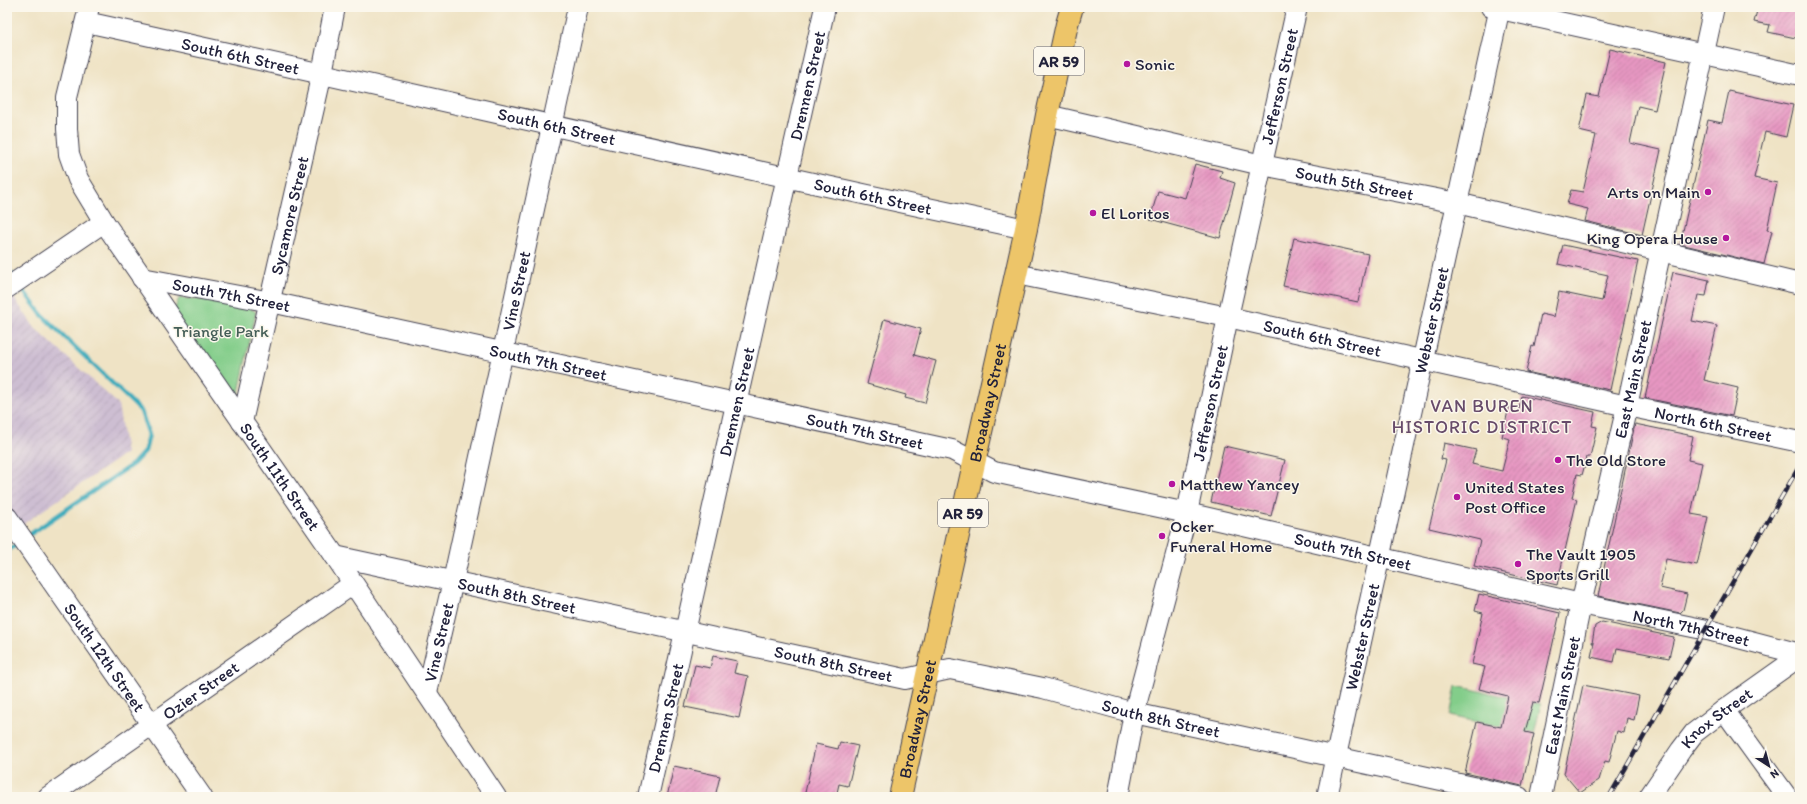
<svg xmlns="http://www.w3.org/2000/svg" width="1807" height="804" font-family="Itim,sans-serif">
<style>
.industrial{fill:url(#industrial-furrows)}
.green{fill:#83cd8a;stroke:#527862}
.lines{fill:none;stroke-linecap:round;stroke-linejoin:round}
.stream{stroke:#3eacbc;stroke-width:4.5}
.building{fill:url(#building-hatch)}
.minor-casing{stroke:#413f50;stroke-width:22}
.major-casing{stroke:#413f50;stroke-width:24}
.minor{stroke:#fff;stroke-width:20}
.major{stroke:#edc569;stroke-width:22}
.rail-casing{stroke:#22223b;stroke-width:4.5}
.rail{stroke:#fbf7ec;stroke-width:3;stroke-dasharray:9;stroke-linecap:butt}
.poi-dot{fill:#b5179e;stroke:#fbf7ec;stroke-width:1.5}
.labels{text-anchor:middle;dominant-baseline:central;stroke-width:3;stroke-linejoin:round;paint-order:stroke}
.shield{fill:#fbf7ec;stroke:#636270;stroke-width:1}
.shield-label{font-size:16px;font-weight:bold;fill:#22223b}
.street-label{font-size:17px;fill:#22223b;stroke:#fbf7ec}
.poi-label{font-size:17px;fill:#22223b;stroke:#fbf7ec;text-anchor:start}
.park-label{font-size:17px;fill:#445e57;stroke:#fbf7ec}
.neighbourhood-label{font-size:18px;letter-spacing:1px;fill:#674b6a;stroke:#fbf7ec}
</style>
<defs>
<pattern id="industrial-furrows" width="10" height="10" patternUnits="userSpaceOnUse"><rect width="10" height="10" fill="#cdbed2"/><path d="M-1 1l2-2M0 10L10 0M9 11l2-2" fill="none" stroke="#b0a3b5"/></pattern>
<pattern id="building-hatch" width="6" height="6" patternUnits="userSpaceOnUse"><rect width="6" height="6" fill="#e797c2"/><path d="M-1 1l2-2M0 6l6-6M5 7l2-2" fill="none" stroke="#bb7b9f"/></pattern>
</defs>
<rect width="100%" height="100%" fill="#fbf7ec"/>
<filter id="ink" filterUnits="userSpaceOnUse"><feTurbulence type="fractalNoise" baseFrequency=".025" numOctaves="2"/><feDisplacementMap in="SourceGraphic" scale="8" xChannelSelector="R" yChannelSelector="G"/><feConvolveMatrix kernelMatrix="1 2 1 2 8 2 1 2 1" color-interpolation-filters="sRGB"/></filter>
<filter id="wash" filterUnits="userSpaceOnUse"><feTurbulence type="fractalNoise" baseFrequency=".012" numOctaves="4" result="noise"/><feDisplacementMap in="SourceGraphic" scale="16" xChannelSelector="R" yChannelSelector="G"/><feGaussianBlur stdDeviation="0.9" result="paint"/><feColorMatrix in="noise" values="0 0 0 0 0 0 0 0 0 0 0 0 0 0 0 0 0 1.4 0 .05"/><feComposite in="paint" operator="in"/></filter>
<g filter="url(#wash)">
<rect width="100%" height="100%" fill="#efe3c5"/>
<path class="industrial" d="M7,288L35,328L118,404L126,453L7,535Z"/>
<path class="green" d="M179,298L241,302L256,312L238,397L234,398L173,313Z
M1456,686L1541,704L1534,734L1450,716Z"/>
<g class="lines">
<path class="stream" d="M7,268L14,277
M19,285L42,315L141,411L149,435L145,451L133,464L26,537
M7,551L19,543"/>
</g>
<g id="blocks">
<path class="building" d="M1758,7H1800V39L1768,32L1770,25L1754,22Z
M1610,49L1666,62L1655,110L1638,106L1630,143L1661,150L1642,235L1585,221L1588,209L1567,204L1571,190L1583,192L1596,135L1579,131L1587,95L1599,97Z
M1729,91L1793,105L1786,137L1765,132L1754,178L1777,183L1767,230L1772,231L1764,264L1680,244L1708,120L1722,123Z
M1195,164L1222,171L1220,178L1235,183L1220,238L1150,219L1158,191L1185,198Z
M1294,238L1368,254L1358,302L1283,286Z
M1563,245L1638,261L1610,390L1526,372L1532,346L1534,347L1541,314L1554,317L1559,292L1602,301L1608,275L1558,264Z
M1673,272L1709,280L1706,296L1698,295L1692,321L1717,326L1704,380L1738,388L1732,416L1645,398Z
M884,319L921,329L914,355L936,361L925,403L905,398L906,395L867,384Z
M1522,396L1595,412L1592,426L1597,427L1590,457H1587L1582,475L1577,474L1572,498L1577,499L1557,585L1474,566L1480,540L1429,528L1446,460L1441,459L1444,443L1476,450L1472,464L1502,471L1510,439L1502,437L1509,407L1519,409Z
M1635,424L1693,436L1688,460L1702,463L1691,514L1708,517L1697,565L1666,559L1660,588L1687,594L1683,610L1680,613L1598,596Z
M1224,446L1285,460L1271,516L1211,502Z
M1479,594L1560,613L1539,703L1533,702L1525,732L1534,734L1522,786L1465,773L1477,722L1501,727L1508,696L1479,689L1485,667L1472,664L1483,613L1475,611Z
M1602,622L1674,637L1669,658L1617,648L1614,662L1591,657L1594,643H1592L1595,626Z
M713,656L737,661L734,673L748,676L739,718L685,707L695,665L710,668Z
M1583,685L1639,696L1634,720L1627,718L1624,733L1617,731L1609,762L1605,761L1599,780L1580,793L1564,774Z
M840,742L858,746L848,786L839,784L836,797H804L816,744L838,749Z
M674,766L720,776L715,797H667Z"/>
</g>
</g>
<g filter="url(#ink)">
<use href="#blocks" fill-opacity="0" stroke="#413f50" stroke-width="1"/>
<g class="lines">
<g class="minor-casing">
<g id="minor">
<path id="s1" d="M89,7L67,97V129L69,154L78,179L104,222L335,556L496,797"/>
<path d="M1491,7L1800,75"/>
<path id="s2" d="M86,22C400,90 712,163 1026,229"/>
<path id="s3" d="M1047,115L1262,165L1457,203L1800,284"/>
<path id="s4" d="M1016,274L1228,317L1627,406L1800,442"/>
<path id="s5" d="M142,278L271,302L952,450L994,472L1187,513L1581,604L1712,631L1800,654"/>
<path d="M7,288L104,222"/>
<path id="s6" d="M242,422L322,73L335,7"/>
<path id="s7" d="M7,517L202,797"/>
<path id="s8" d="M335,556L905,679L950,669L1043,688L1134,713L1519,797"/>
<path id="s9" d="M427,692L453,581L578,7"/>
<path d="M1724,710L1787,797"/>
<path id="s10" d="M48,797L353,584"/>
<path id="s11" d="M648,797L825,7"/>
<path id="s12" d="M1118,797L1134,713L1187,513L1228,317L1297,7"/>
<path id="s13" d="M1327,797L1500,7"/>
<path id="s14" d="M1541,797L1581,604L1627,406L1714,7"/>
<path id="s15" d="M1649,797L1681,750L1694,733L1724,710L1800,656"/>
</g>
</g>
<g class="major-casing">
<g id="major">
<path id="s16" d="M900,797L1026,229L1047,115L1067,24L1072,7"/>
</g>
</g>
<use href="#minor" class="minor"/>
<use href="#major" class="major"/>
<g class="rail-casing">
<path id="rail" d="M1609,797L1800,465"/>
</g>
<use href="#rail" class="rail"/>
</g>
</g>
<g class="poi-dot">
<circle cx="1127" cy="64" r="4"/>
<circle cx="1708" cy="192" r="4"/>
<circle cx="1093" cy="213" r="4"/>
<circle cx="1726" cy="238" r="4"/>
<circle cx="1558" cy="460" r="4"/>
<circle cx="1172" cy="484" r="4"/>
<circle cx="1457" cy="497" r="4"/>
<circle cx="1162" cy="536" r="4"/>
<circle cx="1518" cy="564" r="4"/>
</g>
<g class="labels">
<g class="shield">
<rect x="1034" y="47" width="50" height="28" rx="3"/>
<rect x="938" y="499" width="50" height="28" rx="3"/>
</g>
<g class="shield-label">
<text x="1059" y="61">AR 59</text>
<text x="963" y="513">AR 59</text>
</g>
<g class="street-label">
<text stroke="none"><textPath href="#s2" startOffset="158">South 6th Street</textPath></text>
<text stroke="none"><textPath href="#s11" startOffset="729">Drennen Street</textPath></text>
<text stroke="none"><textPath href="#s12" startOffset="729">Jefferson Street</textPath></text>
<text stroke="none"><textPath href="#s2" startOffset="482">South 6th Street</textPath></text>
<text stroke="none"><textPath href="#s3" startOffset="315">South 5th Street</textPath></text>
<text stroke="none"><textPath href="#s2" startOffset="806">South 6th Street</textPath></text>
<text stroke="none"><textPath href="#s6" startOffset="212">Sycamore Street</textPath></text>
<text stroke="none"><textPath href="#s9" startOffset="411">Vine Street</textPath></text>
<text stroke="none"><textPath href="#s5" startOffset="91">South 7th Street</textPath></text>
<text stroke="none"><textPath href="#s13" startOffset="488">Webster Street</textPath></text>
<text stroke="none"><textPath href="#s4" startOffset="313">South 6th Street</textPath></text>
<text stroke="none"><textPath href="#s5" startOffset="415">South 7th Street</textPath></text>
<text stroke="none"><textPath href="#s14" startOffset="428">East Main Street</textPath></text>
<text stroke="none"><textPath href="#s11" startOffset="405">Drennen Street</textPath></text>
<text stroke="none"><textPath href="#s16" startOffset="404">Broadway Street</textPath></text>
<text stroke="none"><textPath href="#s12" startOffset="405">Jefferson Street</textPath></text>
<text stroke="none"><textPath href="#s4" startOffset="713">North 6th Street</textPath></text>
<text stroke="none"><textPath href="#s5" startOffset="739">South 7th Street</textPath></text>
<text stroke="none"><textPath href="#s1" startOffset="536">South 11th Street</textPath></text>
<text stroke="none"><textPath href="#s5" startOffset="1243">South 7th Street</textPath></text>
<text stroke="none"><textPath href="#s8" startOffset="186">South 8th Street</textPath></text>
<text stroke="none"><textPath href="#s5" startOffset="1590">North 7th Street</textPath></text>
<text stroke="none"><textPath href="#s13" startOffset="164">Webster Street</textPath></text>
<text stroke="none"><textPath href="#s9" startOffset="51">Vine Street</textPath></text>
<text stroke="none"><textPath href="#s7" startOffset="171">South 12th Street</textPath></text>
<text stroke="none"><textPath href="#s8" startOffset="510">South 8th Street</textPath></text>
<text stroke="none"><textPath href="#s10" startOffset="186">Ozier Street</textPath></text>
<text stroke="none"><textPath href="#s14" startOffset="104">East Main Street</textPath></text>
<text stroke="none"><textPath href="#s11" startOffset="81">Drennen Street</textPath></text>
<text stroke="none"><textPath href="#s8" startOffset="846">South 8th Street</textPath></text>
<text stroke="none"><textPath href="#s16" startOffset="80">Broadway Street</textPath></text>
<text stroke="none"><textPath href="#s15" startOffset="105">Knox Street</textPath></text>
</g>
<g class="poi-label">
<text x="1135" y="64">Sonic</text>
<text x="1700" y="192" text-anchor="end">Arts on Main</text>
<text x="1101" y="213">El Loritos</text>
<text x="1718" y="238" text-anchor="end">King Opera House</text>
<text x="1566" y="460">The Old Store</text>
<text x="1180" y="484">Matthew Yancey</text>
<text x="1465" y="487">United States<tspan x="1465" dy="20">Post Office</tspan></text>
<text x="1170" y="526">Ocker<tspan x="1170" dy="20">Funeral Home</tspan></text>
<text x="1526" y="554">The Vault 1905<tspan x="1526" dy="20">Sports Grill</tspan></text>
</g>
<g class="park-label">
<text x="221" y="331">Triangle Park</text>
</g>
<g class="neighbourhood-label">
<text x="1482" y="406">VAN BUREN<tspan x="1482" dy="21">HISTORIC DISTRICT</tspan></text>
</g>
</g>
<rect width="1807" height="804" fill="none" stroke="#fbf7ec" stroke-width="24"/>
<g transform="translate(1769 766) rotate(144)" stroke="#fbf7ec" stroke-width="3" paint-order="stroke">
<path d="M0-3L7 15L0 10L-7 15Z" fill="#22223b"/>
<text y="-6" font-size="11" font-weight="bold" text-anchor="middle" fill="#22223b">N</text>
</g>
</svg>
